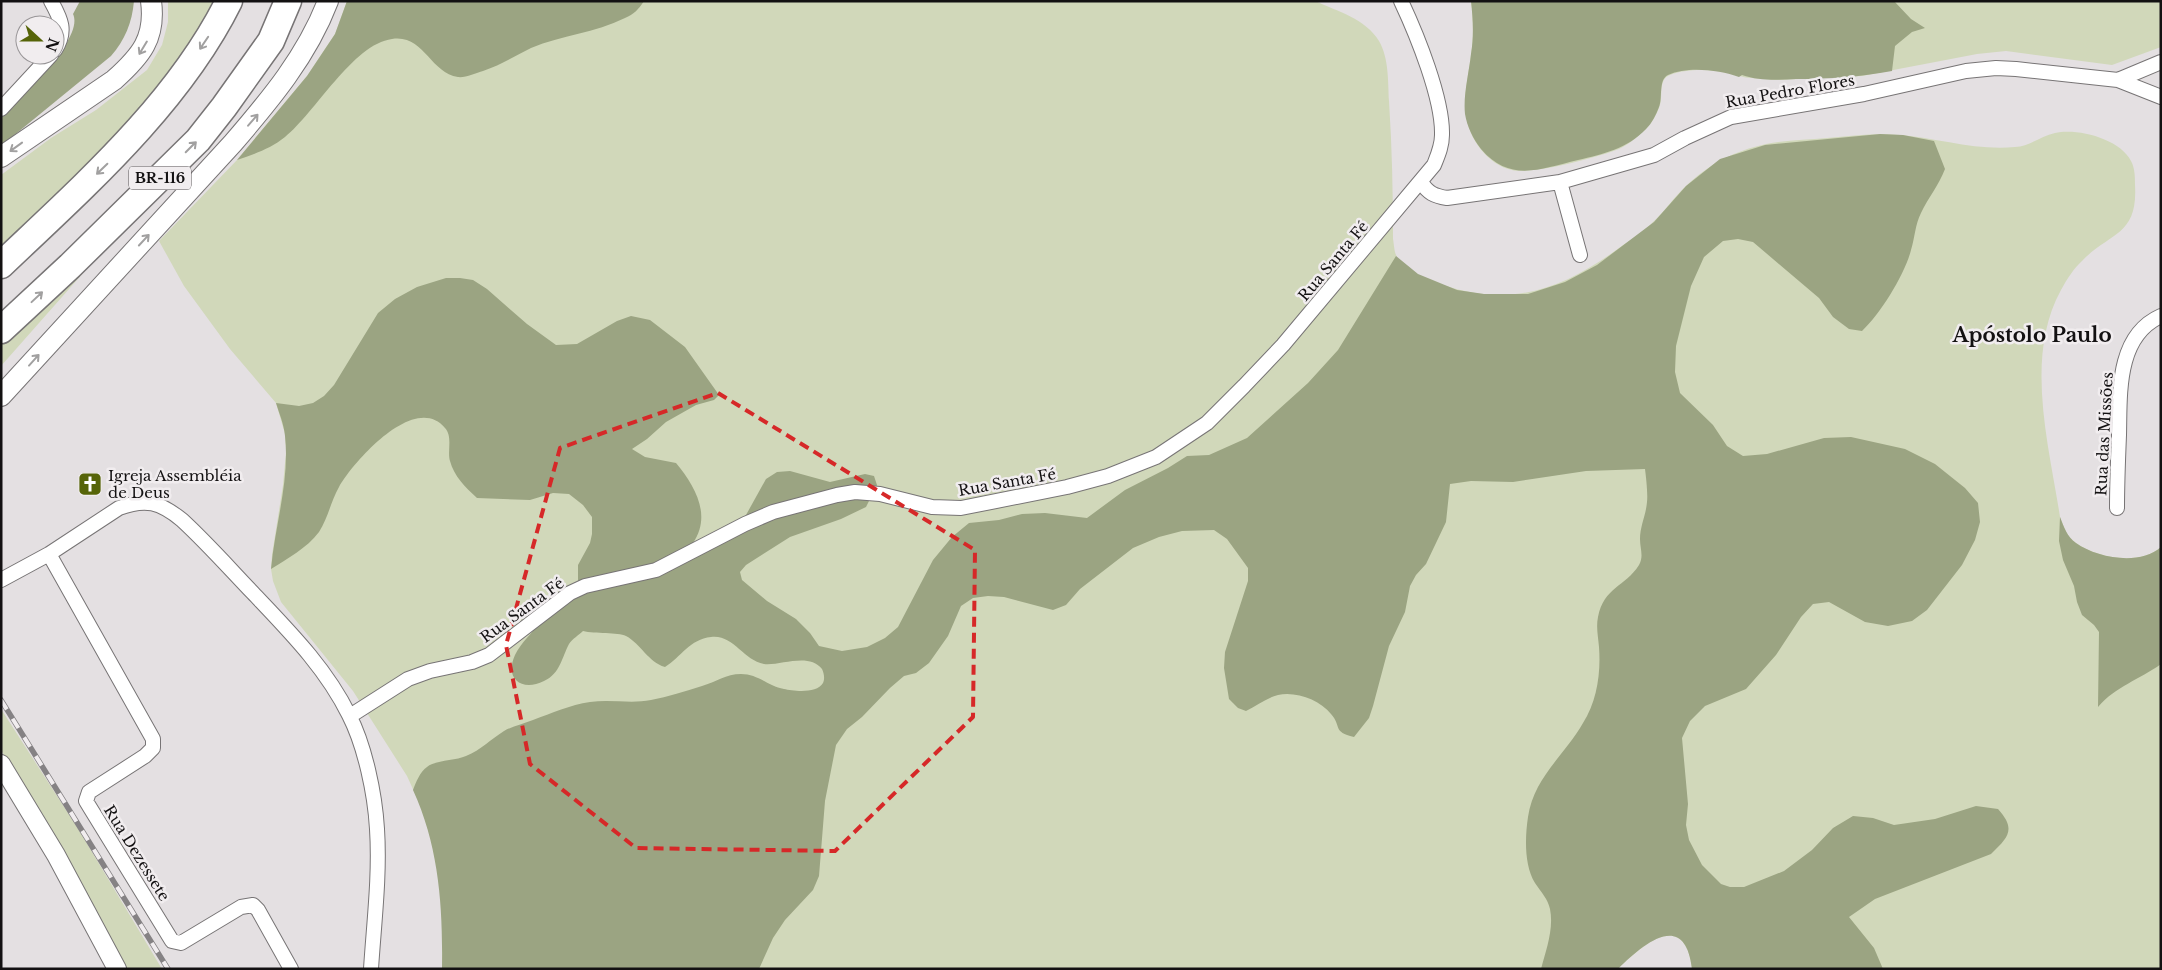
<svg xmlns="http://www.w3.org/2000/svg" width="2162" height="970" font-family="'Libre Baskerville',serif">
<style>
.green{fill:#d1d8ba}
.forest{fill:#9ba482}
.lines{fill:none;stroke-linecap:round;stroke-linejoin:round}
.minor-casing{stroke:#777475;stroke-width:16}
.tertiary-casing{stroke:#777475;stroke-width:20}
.secondary-casing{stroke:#777475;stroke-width:22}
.motorway-casing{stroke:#777475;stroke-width:29}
.minor{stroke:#fff;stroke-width:14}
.tertiary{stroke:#fff;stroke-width:18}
.secondary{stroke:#fff;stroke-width:20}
.motorway{stroke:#fff;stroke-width:26}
.rail-casing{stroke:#858284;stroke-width:5.5}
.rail{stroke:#f1edef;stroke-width:4;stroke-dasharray:11;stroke-linecap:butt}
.oneway{stroke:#a1a0a0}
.marked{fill:none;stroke:#d62828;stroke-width:4;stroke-dasharray:10 6;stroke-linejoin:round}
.labels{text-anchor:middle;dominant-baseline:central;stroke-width:5;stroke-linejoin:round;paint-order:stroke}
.shield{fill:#f1edef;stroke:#565354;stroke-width:1}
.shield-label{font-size:14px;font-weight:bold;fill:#131112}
.street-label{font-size:15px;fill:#131112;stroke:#f1edef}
.poi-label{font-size:15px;fill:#131112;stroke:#f1edef;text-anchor:start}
.district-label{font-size:20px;font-weight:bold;fill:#131112;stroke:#f1edef}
</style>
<rect width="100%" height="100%" fill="#e4e0e2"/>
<path class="green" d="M168,1H214L198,31L166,79L133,120L1,251V175L51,138L96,110L147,70L162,45L168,22Z
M347,1H1315C1337,11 1366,19 1379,41C1389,58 1388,82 1389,101C1392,147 1393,193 1393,239C1394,244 1394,252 1397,257C1404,272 1428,280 1443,285C1512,308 1563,289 1619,248C1630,240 1643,232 1653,222C1665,211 1674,197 1686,186C1709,164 1734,151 1766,144C1786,140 1806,140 1827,138C1851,136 1875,133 1900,135C1937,138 1977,151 2015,147C2030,146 2041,136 2055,133C2078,128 2120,139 2131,161C2135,168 2135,178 2135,185C2138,236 2110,232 2083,260C2074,268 2067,279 2061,290C2024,357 2049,445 2060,517C2064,527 2067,537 2076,543C2097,558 2140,566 2161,547V969H1692C1685,909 1643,944 1618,969H442L443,914L438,874L432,843L422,809L407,776L353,691L281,602L273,581L271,569L272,555L283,485L286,452L285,434L276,403L230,349L184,286L159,241L237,160L307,76L335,34Z
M1471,1H2161V47L2112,65L2006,51L1977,54L1862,76L1776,80L1752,78C1741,78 1733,73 1723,72C1708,69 1684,69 1670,75C1658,79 1663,96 1660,105C1657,114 1651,125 1644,131C1637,137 1628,145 1619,149C1599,157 1532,175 1512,170C1488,165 1469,139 1466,115C1463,96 1469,73 1471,54C1474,37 1473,19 1471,1Z
M115,237L1,366V340Z
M1,709L77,827L162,969H126L50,832L1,750Z"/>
<path class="forest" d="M80,1H134C132,23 125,40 111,56L1,146V118C18,99 85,39 73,14Z
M347,1H644C638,10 634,14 625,18C595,33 562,35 531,48C515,56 501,65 483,71C476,73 465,78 458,77C430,73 424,34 392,39C353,44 315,113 285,137C270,149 254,154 237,160L307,76L335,34Z
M1471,1H1894L1911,19L1925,28L1912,32L1895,46L1892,71C1860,77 1829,79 1796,79C1778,80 1759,81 1742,75L1739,77C1719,70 1688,66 1668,75C1658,80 1663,98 1659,107C1656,115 1652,123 1646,129C1627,149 1603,154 1578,160C1540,169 1510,183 1481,149C1473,139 1467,126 1465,114C1463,95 1469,73 1471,54C1474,36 1473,19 1471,1Z
M1880,134L1903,135L1934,141L1945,169C1939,185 1928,198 1921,213C1915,225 1915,237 1911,250C1905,274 1881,313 1862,331L1849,329L1833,317L1819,298L1753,242L1738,239L1723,241L1704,257L1691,286L1676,346L1675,372L1680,393L1713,425L1727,446L1743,456L1767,454L1824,438L1851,437L1905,449L1935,464L1965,488L1978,503L1980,522L1975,540L1962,565L1927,610L1912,621L1888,626L1865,622L1829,602L1813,604L1801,617L1776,655L1746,689L1705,706L1690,721L1682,738L1688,804L1686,825L1689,840L1702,865L1721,884L1730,887H1744L1784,871L1812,850L1833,828L1853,816L1873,818L1894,825L1935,819L1976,806L1998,809C2016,829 2009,837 1991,854L1875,899L1849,917L1874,948L1883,969H1692C1685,909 1643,944 1618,969H1541C1546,950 1554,929 1550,909C1548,899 1541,892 1535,883C1524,865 1525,837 1528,817C1534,777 1565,755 1583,723C1597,701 1601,673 1599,647C1598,636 1596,627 1598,617C1604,587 1625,587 1639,565C1644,556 1640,549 1640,539C1640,526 1646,515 1647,502C1648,494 1646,477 1645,469L1586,471L1513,482L1471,481L1450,484L1446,522L1426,564L1416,575L1410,586L1405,612L1389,646L1373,706L1369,718L1354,737C1332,732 1342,726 1331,714C1320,700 1296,691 1278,695C1266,698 1257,706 1246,711L1238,708L1229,699L1224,668L1225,652L1248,581V568L1227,539L1214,530L1182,531L1159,537L1133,548L1080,589L1066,605L1053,610L1004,597L988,596L973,598L961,606L948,636L929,663L916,673L904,676L890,688L862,717L847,729L836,745L825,801L819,876L813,890L785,920L773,938L759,969H442C443,906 439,847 413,790C416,782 420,772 427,767C435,760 455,761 466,756C481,750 491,739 504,731C513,726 523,724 533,720C552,713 570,705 590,702C610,699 631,704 651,700C668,697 685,691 702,686C716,682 726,674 741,674C758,674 768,686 784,689C793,691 817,694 823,683C825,679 824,673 822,669C809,652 780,666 764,664C743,660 733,634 711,637C690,639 681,657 665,667C648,662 641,644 626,636C618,632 595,634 583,631C579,635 572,639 569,644C562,657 560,674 544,681C522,692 504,679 515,655C521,643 532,632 541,623C554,610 566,596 578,583V565L590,543L592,534V517L583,505L569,494L553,493L530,500L477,498C465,487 454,476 450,461C447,451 453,437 445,428C415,392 354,461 339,487C331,501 328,518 319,532C307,548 287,559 271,569C275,525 290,480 285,436C284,424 279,413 276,403L299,406L313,403L324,396L334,385L378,313L395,299L417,287L446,278H460L473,280L487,289L527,324L556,345L577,344L617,321L631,316L650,320L685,347L719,395L714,400L696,405L666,422L647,439L632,449L645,457L676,463C695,486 712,515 693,543L713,548L727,541L736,533L766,479L777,472L790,471L830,482L865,474L874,476L877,485L866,507L841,519L790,537L746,565L740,572L742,580L767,601L796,619L810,633L819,646L842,651L867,647L885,638L898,627L933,560L952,537L969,523L999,520L1022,514L1045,513L1087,518L1125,490L1168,468L1187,456L1209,455L1247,438L1308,383L1338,350L1396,256L1418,274L1457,290L1484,294H1528L1565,282L1597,265L1654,222L1686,186L1720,159L1765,145Z
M2060,517C2064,527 2067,537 2076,543C2097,558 2140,566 2161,547V664C2139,680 2116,686 2098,707L2099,632L2094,625L2082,615L2077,602L2074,586L2063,560L2059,541Z"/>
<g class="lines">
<g class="minor-casing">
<path id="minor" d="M51,1C61,19 67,31 55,50
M2118,80L2161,97
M1,109L51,55
M1421,182C1428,193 1434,196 1447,198L1560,182L1654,155L1685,138L1731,117L1864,94L1966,71L1996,68L2016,69L2118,80L2161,62
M1560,182L1580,255
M2117,508C2117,483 2118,459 2119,435C2120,394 2116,336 2161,316
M49,554L153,739V748L145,756L89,792L86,801L89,806L172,941L181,943L241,907L253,905L258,910L291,969
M1,580L49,554L119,508C146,498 160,502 182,520C207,543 230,569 253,593C289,631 326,668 349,715C365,746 375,794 377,829C380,875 374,922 371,969
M350,716L408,679L430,671L472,662L489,655L570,593L585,586L656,570L745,524L773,512L837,495L855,492L880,494L932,507L961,508L1067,487L1108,476L1156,457L1207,423L1244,386L1283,345L1434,165C1438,155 1442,146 1442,135C1443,99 1417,35 1401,1"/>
</g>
<g class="tertiary-casing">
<path id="tertiary" d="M1,764L56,855L117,969"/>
</g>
<g class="secondary-casing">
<path id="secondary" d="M1,157L114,80C141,56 156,38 151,1
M1,396L233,143C270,100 307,56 328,1"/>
</g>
<g class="motorway-casing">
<path id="motorway" d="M1,265C83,187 178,104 229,1
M1,330L70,266L198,140L224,107L271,41L288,1"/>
</g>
<use href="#minor" class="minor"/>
<use href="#tertiary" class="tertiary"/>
<use href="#secondary" class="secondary"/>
<use href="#motorway" class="motorway"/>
<g class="rail-casing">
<path id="rail" d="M1,700L168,969"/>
</g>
<use href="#rail" class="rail"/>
</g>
<defs><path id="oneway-shaft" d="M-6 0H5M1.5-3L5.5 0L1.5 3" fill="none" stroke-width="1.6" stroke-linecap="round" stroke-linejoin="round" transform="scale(1.25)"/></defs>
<g class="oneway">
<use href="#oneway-shaft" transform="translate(204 43) rotate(124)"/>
<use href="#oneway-shaft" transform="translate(143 48) rotate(121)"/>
<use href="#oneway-shaft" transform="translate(253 120) rotate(-49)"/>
<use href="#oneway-shaft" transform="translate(16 147) rotate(144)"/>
<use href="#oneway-shaft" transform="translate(191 147) rotate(-45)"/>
<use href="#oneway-shaft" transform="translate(102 169) rotate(136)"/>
<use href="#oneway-shaft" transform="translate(144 240) rotate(-47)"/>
<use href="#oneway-shaft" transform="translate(37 297) rotate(-43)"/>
<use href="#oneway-shaft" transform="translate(34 360) rotate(-48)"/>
</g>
<path class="marked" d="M718,393L975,550L973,717L835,851L636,848L530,764L506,645L560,448Z"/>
<defs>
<g id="church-square" transform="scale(1.25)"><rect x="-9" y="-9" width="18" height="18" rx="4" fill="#566408" stroke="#f1edef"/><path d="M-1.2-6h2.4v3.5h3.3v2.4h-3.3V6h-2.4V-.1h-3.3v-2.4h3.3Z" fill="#fff"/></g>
</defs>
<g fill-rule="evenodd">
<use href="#church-square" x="90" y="484"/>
</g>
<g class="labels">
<rect class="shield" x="129" y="166.5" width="62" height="23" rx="4"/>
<g class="shield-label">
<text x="160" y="178">BR-116</text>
</g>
<g class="street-label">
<text transform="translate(1790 91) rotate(-10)">Rua Pedro Flores</text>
<text transform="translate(1333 261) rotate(-50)">Rua Santa Fé</text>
<text transform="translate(2104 434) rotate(-87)">Rua das Missões</text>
<text transform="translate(1007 482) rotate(-10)">Rua Santa Fé</text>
<text transform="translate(522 610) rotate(-36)">Rua Santa Fé</text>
<text transform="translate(137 853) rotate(58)">Rua Dezessete</text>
</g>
<g class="poi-label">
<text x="108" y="475">Igreja Assembléia<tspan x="108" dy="17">de Deus</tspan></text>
</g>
<g class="district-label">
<text x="2032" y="335">Apóstolo Paulo</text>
</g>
</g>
<rect width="2162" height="970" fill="none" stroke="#131112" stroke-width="5"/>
<g transform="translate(40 40) rotate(111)"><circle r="24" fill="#f1edef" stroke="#989597"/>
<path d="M0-4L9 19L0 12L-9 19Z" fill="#566408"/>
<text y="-8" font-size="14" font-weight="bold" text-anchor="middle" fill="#131112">N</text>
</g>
</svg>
